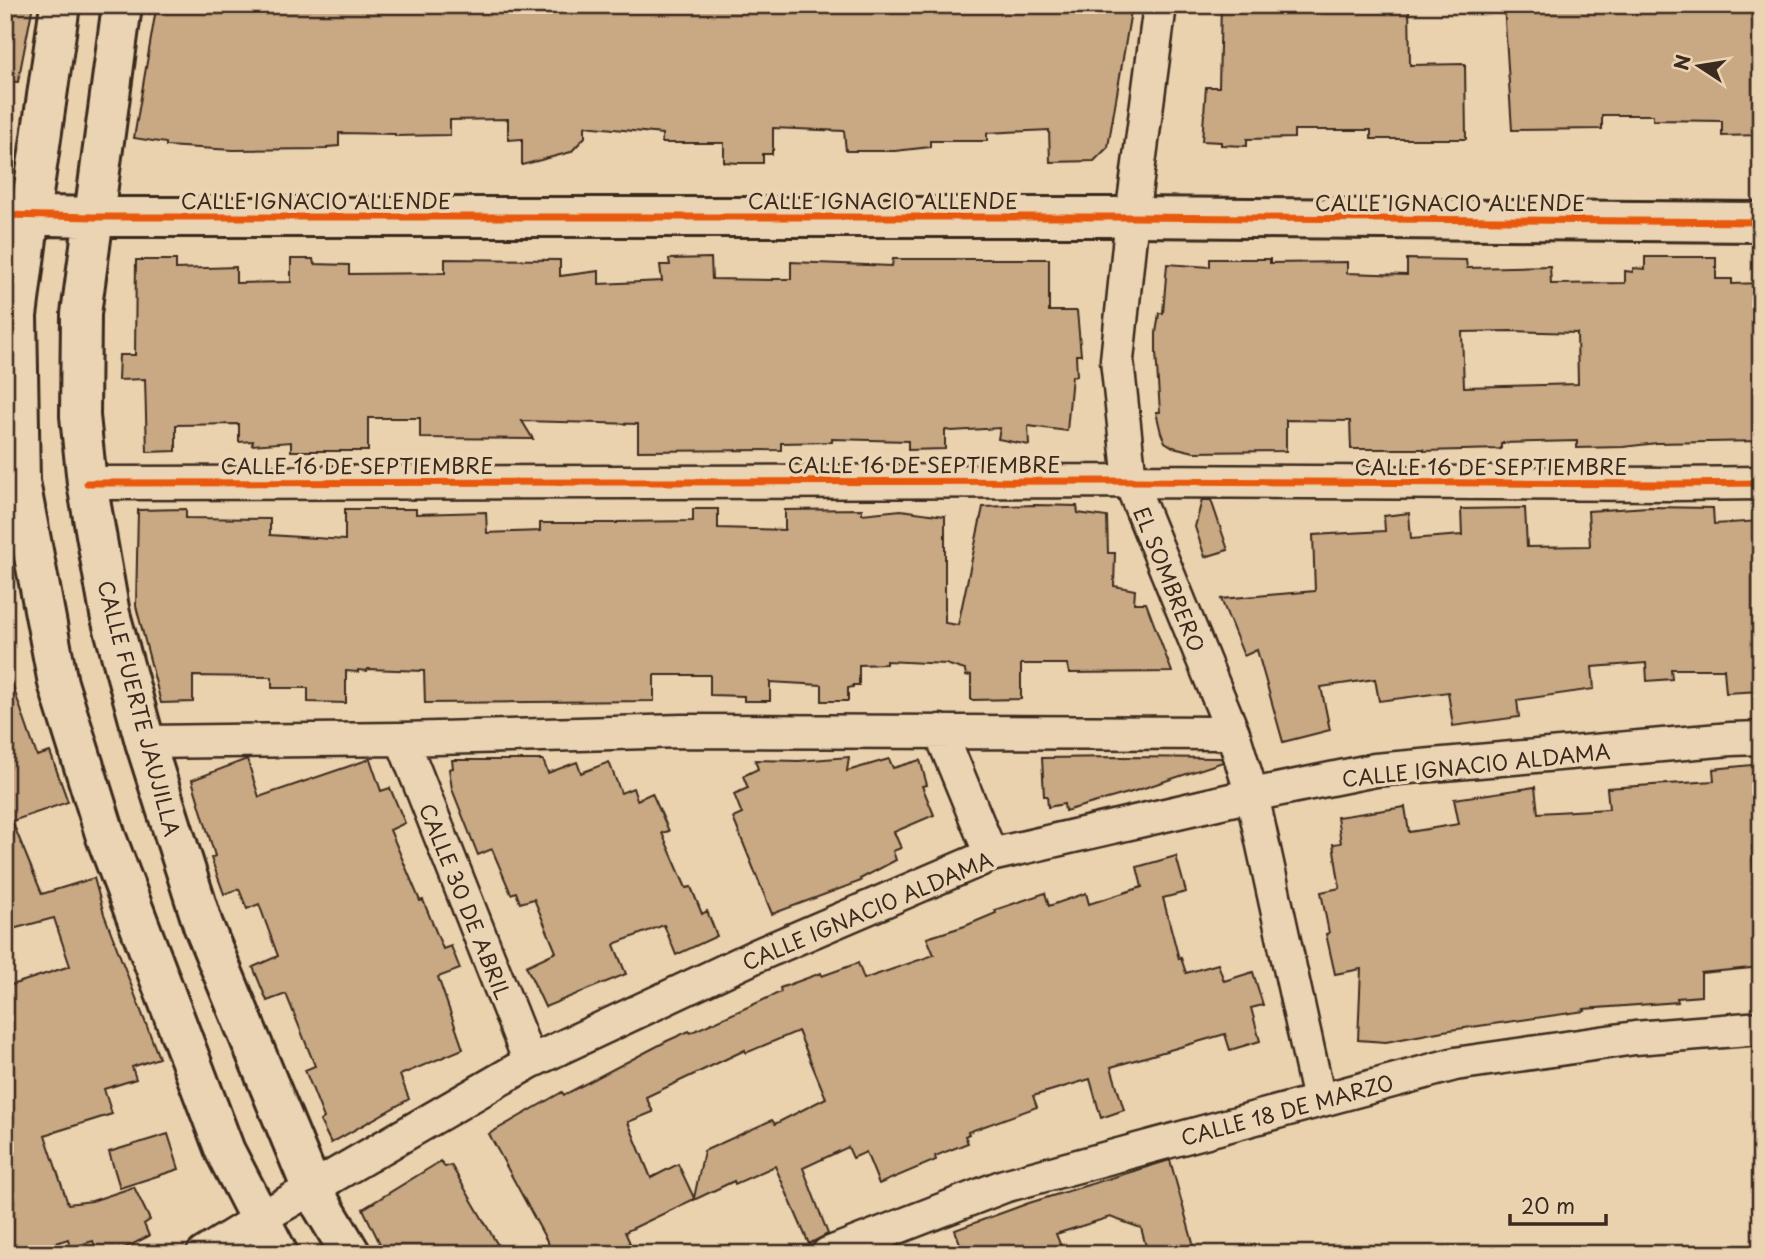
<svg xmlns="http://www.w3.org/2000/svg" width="1766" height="1259" font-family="'Playpen Sans',sans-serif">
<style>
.building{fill:#c9a984;stroke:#3b2a1e;stroke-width:2;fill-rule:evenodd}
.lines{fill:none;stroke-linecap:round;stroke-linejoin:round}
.street-casing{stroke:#3b2a1e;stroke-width:37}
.secondary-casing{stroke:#3b2a1e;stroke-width:44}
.street{stroke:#ebd4b3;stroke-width:32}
.secondary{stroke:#ebd4b3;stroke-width:38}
.cycleway-casing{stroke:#ebd4b3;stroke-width:11}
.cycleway{stroke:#e8590c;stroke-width:7}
.labels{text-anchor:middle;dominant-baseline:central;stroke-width:7;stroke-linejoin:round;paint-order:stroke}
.street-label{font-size:21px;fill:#3b2a1e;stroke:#ebd4b3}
</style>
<rect width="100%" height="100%" fill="#ebd2af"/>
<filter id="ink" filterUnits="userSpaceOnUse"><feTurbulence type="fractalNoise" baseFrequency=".0143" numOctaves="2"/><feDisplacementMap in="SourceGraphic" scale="14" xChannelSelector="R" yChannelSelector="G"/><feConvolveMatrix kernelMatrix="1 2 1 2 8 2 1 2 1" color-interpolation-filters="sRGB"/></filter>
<g filter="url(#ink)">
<path class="building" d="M5,5H33L18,82L5,81Z
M168,5H1132L1108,147L1094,161L1050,162L1049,130L987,133V141H930V147L895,151H846L844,131L773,128V150H772V154H763V163H739L724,162V143H662V134L585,126V137L571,152L522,165V139L508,140V119L450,120V135L395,136V134L339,133V146L327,147V149L233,150L166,146V143L134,138L156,9H168Z
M1221,5H1409L1410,65L1465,64L1466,139H1371V130H1294V138L1247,139V146L1221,145V142L1202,141L1206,87H1219Z
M1504,5H1761V135L1722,136V121L1653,120V115H1602V129L1512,130Z
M1645,257H1716V279H1732V284L1761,283V441L1657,443L1623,447L1577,448V441L1501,443V449L1424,451V449H1351L1350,421L1286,420V451L1194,452L1173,447L1165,442L1161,433L1156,412H1160L1156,352V333L1159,313H1163L1167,264L1210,267V259H1270V263L1347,262V273L1407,275V259L1466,260L1467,268L1550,266L1551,284L1625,283V271L1633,272V268L1645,269ZM1511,331L1577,333L1578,384L1464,387L1462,332Z
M711,258L712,279L773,280V279H791V262L892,266L893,259H1049V311H1077L1081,355H1076L1077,376H1072L1067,431L1028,426L1029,445L998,439L1000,428L952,431L945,430V449L908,450V441L832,439V442L781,443V450L638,451V424L522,421L533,439L420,438V418H368V451H291V442L252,445L253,441L239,442V424L176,425V451L147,452L145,379L118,380L119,355H135L136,260H176V269L236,267V283L291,282V259H313L314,264L349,265V274L445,273V259L560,260V276L599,271V284L662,281L660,265H670L669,259Z
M1202,500H1211L1228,550L1205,557L1195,527Z
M1035,505L1077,506L1078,513L1107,517L1108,553H1115L1114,586L1135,590L1134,603H1146L1172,672L1069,673L1067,664H1021V699L971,700V675L966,676L965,670L946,664L886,661V664L859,665V685H853V687L848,688V701H822V685L770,682V701H744V696L710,695V675H654V701L425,703L424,671L368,669L367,671L358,670V672L346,671V703L308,702V688H272V677L193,676V702L161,703L136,606L138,510L186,509V518L270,519V535L345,540V509H416V514L486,512L487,533L540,531V523H617V522L693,521V509H718V528L785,530V510L862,509V514L901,510L945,516V623L958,625L983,507Z
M1648,507L1713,508L1714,524L1761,521V691L1726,693L1724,669H1671L1672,679L1647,681L1646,663L1592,667L1594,689L1517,700L1519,717L1453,726L1448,692L1379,701L1375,679L1321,687L1330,730L1283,742L1257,650L1244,656L1221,599L1315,591L1313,535L1385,531L1384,516L1409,513L1411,539L1462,535L1461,509L1525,508L1527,547L1590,546L1588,511Z
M9,675L37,756L50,752L68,802L12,821L42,894L94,878L104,914L159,1058L132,1067L136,1079L104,1089L112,1114L45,1135L68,1204L92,1201L134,1187L150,1220L144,1224L149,1236L113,1254H98L93,1241L70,1248L68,1239L23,1254H5V987L70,966L54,918L5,931V676Z
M849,757L847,771L889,759L893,768L920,760L927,785L922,786L934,815L894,832L901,848L893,851L896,860L860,879L861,881L772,914L733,818L742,814L734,794L748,788L743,776L758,769L755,760L799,761Z
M1122,757L1221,758L1223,762L1132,792L1065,811L1064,804L1048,807L1047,796H1044L1042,758Z
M247,759L259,797L370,759L381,791L390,788L405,823L390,830L420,901L423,900L443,949L451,946L460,969L438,977L463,1049L400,1075L409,1099L331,1143L320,1121L324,1118L305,1070L315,1066L286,994L267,1001L253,967L278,956L259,904L247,909L239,889L224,894L211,858L215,856L192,780Z
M452,760H543L548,773L577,762L581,773L609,762L621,793L633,788L637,800L652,793L669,831L662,833L686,888L691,887L702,914L707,911L717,936L676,955L664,925L616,943L614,945L626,974L545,1007L526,966L556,952L534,899L520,903L516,892L511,894L492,849L478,855L452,789L449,769L453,768Z
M1761,764V845L1752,846L1755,895H1759V904L1761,903V967L1701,973V996L1677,998L1678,1002L1584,1009L1585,1011L1443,1031L1386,1042L1358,1040L1361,969L1335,974L1326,934L1329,933L1321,892L1340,888L1333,844L1341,843L1337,817L1405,807L1409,832L1459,824L1454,799L1535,787L1538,813L1609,809L1607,788L1714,781L1713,769Z
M1176,856L1186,892L1163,898L1179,959L1181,958L1186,973L1218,964L1224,981L1253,972L1263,1005L1251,1008L1260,1041L1230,1050L1225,1034L1111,1067L1124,1110L1101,1118L1090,1079L1033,1096L1037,1107L968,1132L969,1134L965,1136L968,1143L935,1156L936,1160L879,1184L866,1152L853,1158L848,1147L803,1168L828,1234L809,1244L775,1166L735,1184L734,1181L694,1200V1199L625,1232L630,1243L610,1254H554L489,1134L562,1092L564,1095L667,1041L689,1031L690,1033L781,992L780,988L821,973L822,976L858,963L864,979L934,955L927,938L965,926L996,913L995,910L1045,893L1049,906L1086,893L1089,904L1142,887L1137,867ZM798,1031L826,1098L775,1124L772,1120L704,1151L694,1198L678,1164L651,1178L628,1122L653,1112L646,1097L745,1050L746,1053Z
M168,1134L179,1169L120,1188L109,1152Z
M1170,1160L1196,1254H1148L1141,1228L1110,1217L1056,1234L1064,1254H964L955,1230L1029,1203Z
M441,1161L445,1167L451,1165L503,1254H385L363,1209Z"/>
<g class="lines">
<g class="street-casing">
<path id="street" d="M1160,5L1132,217L1117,360L1130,481L1233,733L1252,795L1319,1100
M87,483L1130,481L1672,484L1761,483
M940,731L991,855
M402,739L530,1062
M145,742L402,739L682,731L1233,733
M203,1254L259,1219L530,1062L758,955L991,855L1252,795L1375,770L1731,739L1761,738
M828,1254L1004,1186L1455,1064L1635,1038L1761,1028"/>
</g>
<g class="secondary-casing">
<path id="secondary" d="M60,5L30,215L17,316L20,482L58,683L106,837L225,1151L278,1254
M122,5L81,314L80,416L87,483L110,614L145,742L203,925L312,1189L351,1254
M5,215L94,217H1132L1761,222"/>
</g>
<use href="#street" class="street"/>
<use href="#secondary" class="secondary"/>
<g class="cycleway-casing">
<path id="cycleway" d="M5,215L94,217H1132L1761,222
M87,483L1130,481L1672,484L1761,483"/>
</g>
<use href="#cycleway" class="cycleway"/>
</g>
</g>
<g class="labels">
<g class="street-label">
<text x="316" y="200">CALLE IGNACIO ALLENDE</text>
<text x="883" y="200">CALLE IGNACIO ALLENDE</text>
<text x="1450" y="202">CALLE IGNACIO ALLENDE</text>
<text x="924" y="464">CALLE 16 DE SEPTIEMBRE</text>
<text x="357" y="465">CALLE 16 DE SEPTIEMBRE</text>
<text x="1491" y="466">CALLE 16 DE SEPTIEMBRE</text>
<text transform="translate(1170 579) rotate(68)">EL SOMBRERO</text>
<text transform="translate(140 708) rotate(75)">CALLE FUERTE JAUJILLA</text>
<text transform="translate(1476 764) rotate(-6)">CALLE IGNACIO ALDAMA</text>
<text transform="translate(466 901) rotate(68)">CALLE 30 DE ABRIL</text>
<text transform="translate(867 910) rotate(-23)">CALLE IGNACIO ALDAMA</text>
<text transform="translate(1287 1109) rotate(-15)">CALLE 18 DE MARZO</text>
</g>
</g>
<rect width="1766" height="1259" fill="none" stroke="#ebd4b3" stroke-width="28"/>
<rect x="14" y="14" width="1738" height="1231" fill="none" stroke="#3b2a1e" stroke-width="2.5" filter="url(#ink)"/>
<g transform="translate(1699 66) rotate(282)" stroke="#ebd4b3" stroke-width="5" paint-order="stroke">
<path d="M0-5L12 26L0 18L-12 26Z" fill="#3b2a1e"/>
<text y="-10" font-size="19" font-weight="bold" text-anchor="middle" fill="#3b2a1e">N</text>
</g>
<path d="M1510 1214v10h96v-10" fill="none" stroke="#3b2a1e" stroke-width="3.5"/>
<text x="1521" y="1214" font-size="21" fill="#3b2a1e" stroke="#ebd4b3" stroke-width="5" paint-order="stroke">20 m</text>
</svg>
